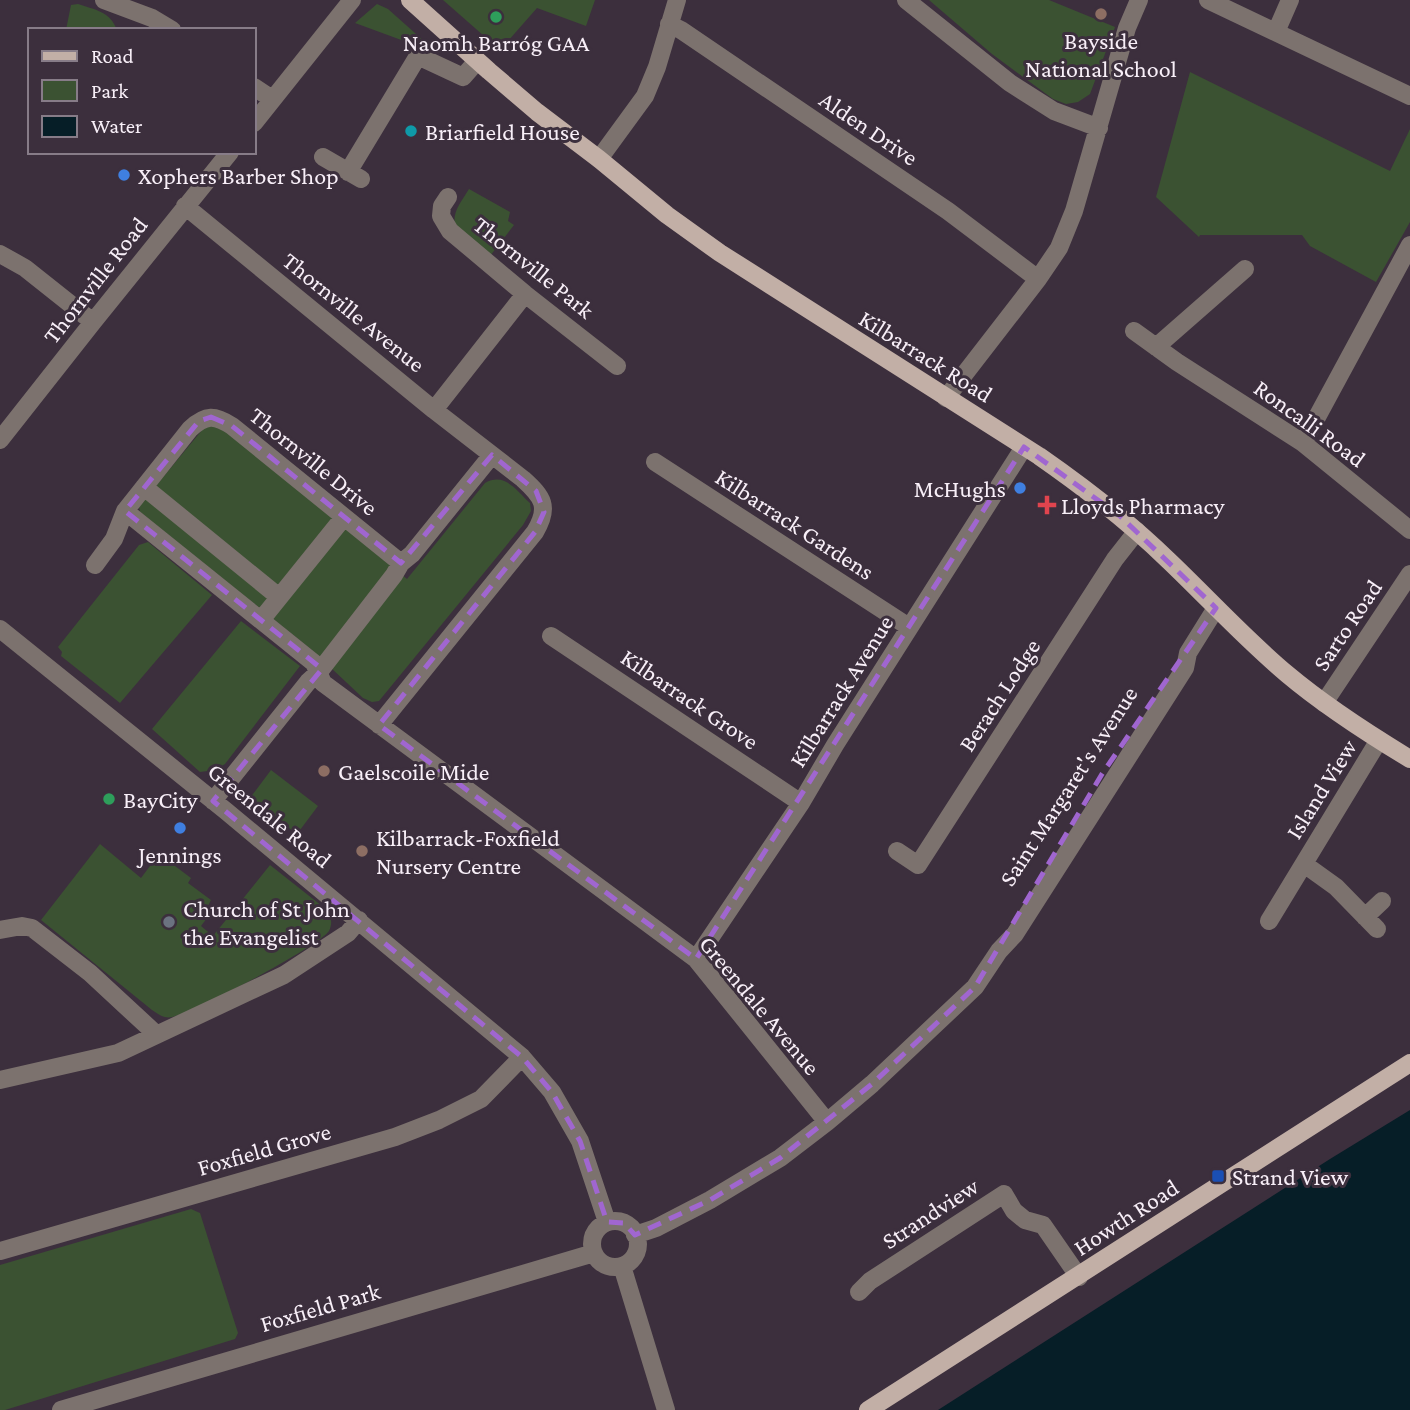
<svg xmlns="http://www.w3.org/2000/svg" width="1410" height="1410" font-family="'Crimson Pro',serif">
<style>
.green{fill:#3b5232}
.water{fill:#061e27}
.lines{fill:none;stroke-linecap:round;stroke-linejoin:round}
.minor{stroke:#7c726e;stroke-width:18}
.major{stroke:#c2afa6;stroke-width:18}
.marked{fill:none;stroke:#a066d0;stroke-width:5;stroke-dasharray:14 9;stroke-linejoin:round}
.education-dot{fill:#8d6e63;stroke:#3c2f3d;stroke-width:2.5}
.leisure-dot{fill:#2e9e5b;stroke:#3c2f3d;stroke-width:2.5}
.culture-dot{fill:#0f9aa8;stroke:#3c2f3d;stroke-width:2.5}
.shop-dot{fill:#3f7fe0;stroke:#3c2f3d;stroke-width:2.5}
.health-dot{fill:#e0444e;stroke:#3c2f3d;stroke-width:2.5}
.worship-dot{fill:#6b7280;stroke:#3c2f3d;stroke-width:2.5}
.transit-dot{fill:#1a4fb4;stroke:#3c2f3d;stroke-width:2.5}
.labels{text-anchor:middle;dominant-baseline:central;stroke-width:6;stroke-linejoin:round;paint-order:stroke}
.poi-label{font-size:24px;fill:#f8eff8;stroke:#3c2f3d;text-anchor:start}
.street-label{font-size:24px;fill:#f8eff8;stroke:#3c2f3d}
</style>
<rect width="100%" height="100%" fill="#3c2f3d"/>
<path class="green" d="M443,0H595L586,26L537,8L500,50Z
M929,0H1049L1115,27L1090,94L1078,102L1066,104L1053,99L992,54Z
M78,4C95,10 110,11 117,30H66L71,5Z
M377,4L388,9L434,50V52L355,23Z
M1190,72L1390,171L1410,129V222L1376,282L1310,246L1302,235H1200L1199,237L1156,197Z
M469,189L510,212L508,221L514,225L490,256L455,226C452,211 462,201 469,189Z
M211,425L226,431L407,579L485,483C505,472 516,490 530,503L531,511L523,525L379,701L372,702L363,698L313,651L140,512L139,506L203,429Z
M148,542L212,595L120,703L61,656L62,652L58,647L139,545Z
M241,621L300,666L225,764L215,770L200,772L152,729Z
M271,770L318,806L297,834L250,798Z
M100,844L141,878L159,854L191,878L188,883L211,900L209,904L202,915L207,918L201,926L213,936L270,865L327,910C331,917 333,923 329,931C319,946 192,1014 172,1017C164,1019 158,1014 152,1010L41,920Z
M191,1209L200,1213L238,1333L235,1339L5,1410H0V1265Z"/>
<path class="water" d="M1410,1110V1410H938L1330,1159Z"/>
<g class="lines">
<path class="minor" d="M104,0L152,18L172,30
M906,0L1010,83L1054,111L1099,128
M1208,0L1410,96
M669,24L681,30L948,211L1038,279
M1276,32L1290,0
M254,87L272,99
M254,123L352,0
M323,157L361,179
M599,159L645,96L657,67L677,0
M348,172L418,56L463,77L477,61
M448,197L442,206L441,216L450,231L525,294L617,366
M185,206L434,410L523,479C543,497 550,507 535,532L379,725
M0,254L25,268L93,322
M1134,331L1177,362L1303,443L1410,530
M1156,347L1245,269
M946,398L1038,279L1059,248L1074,211L1127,28L1139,0
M434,410L525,294
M0,440L93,322L230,152
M1303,443L1410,245
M655,462L909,627
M144,487L279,597
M125,511L314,663L323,683L696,959L827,1122
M95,565L114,539L125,511L190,429C206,414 215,415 232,426L401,563
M261,620L344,517
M0,629L226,811L522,1057L552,1092L580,1141L607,1222
M551,636L801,803
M1324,703L1410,574
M213,801L308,682L319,672L394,575L401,563L412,554L492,455
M897,851L918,865L1115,559L1137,531
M1304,864L1336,887L1377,929
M1365,917L1382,901
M1269,921L1379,740
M0,930L22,926L32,928L90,973L157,1035
M696,959L801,803L835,745L1024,447
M0,1080L118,1053L284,975L348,933L359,920
M592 1244a23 23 0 1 1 46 0a23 23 0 1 1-46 0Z
M635,1235L656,1228L710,1200L780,1158L827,1122L872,1084L975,987L999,951L1015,934L1185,668L1188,653L1216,608
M0,1251L395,1137L439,1120L481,1099L522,1057
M622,1266L666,1410
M859,1292L870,1281L1004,1194L1014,1211L1025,1220L1043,1225L1079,1277
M61,1410L594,1253"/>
<path class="major" d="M410,0L489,71L537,112L599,159L667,215L720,253L1039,456C1085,488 1128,521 1168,560C1208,598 1245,639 1287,674C1325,706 1367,733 1410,759
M868,1410L1410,1063"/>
</g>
<path class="marked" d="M211,417L232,426L401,563L492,455L536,491L544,512L535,532L379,725L696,959L1024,447L1120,516L1216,608L1102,774L975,987L872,1084L780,1158L710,1200L635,1235L624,1223L607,1222L580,1141L552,1092L522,1057L213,801L322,669L125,511L199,421Z"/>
<g class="education-dot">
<circle cx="1101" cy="14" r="7"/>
<circle cx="324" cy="771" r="7"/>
<circle cx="362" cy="851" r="7"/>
</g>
<g class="leisure-dot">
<circle cx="496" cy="17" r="7"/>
<circle cx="109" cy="799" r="7"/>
</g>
<circle class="culture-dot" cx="411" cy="131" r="7"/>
<g class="shop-dot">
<circle cx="124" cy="175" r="7"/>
<circle cx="1020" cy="488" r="7"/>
<circle cx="180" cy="828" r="7"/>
</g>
<path class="health-dot" d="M1043.5 494.5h7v7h7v7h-7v7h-7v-7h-7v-7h7z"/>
<circle class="worship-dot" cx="169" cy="922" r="7"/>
<rect class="transit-dot" x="1211" y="1169" width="14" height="14" rx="3.5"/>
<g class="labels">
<g class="poi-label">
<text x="1101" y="40" text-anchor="middle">Bayside<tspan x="1101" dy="28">National School</tspan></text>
<text x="496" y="42" text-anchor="middle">Naomh Barróg GAA</text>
<text x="425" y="131">Briarfield House</text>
<text x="138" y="175">Xophers Barber Shop</text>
<text x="1006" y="488" text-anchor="end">McHughs</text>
<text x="1061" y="505">Lloyds Pharmacy</text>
<text x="338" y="771">Gaelscoile Mide</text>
<text x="123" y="799">BayCity</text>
<text x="376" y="837">Kilbarrack-Foxfield<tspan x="376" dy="28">Nursery Centre</tspan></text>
<text x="180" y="854" text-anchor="middle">Jennings</text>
<text x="183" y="908">Church of St John<tspan x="183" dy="28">the Evangelist</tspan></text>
<text x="1232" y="1176">Strand View</text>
</g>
<g class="street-label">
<text transform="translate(869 128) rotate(34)">Alden Drive</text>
<text transform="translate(534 267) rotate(39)">Thornville Park</text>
<text transform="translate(95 280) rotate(-52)">Thornville Road</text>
<text transform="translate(354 312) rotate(39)">Thornville Avenue</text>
<text transform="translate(926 356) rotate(32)">Kilbarrack Road</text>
<text transform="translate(1310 423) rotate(36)">Roncalli Road</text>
<text transform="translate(314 461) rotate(39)">Thornville Drive</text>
<text transform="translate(795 524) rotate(33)">Kilbarrack Gardens</text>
<text transform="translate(1347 625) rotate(-56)">Sarto Road</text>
<text transform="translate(841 691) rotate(-58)">Kilbarrack Avenue</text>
<text transform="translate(999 695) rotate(-57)">Berach Lodge</text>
<text transform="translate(690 699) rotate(34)">Kilbarrack Grove</text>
<text transform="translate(1068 786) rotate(-57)">Saint Margaret's Avenue</text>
<text transform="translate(1321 789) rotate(-58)">Island View</text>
<text transform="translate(270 815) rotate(39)">Greendale Road</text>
<text transform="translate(760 1005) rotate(50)">Greendale Avenue</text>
<text transform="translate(264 1149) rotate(-16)">Foxfield Grove</text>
<text transform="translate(930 1213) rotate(-33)">Strandview</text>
<text transform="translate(1126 1217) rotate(-33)">Howth Road</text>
<text transform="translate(320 1307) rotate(-16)">Foxfield Park</text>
</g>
</g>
<rect x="28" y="28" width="228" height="126" fill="#3c2f3d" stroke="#877c88" stroke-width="2"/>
<rect x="42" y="51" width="35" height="10" fill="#c2afa6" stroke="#877c88" stroke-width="2"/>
<text x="91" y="63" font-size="21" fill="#f8eff8">Road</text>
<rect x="42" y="80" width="35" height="21" fill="#3b5232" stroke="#877c88" stroke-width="2"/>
<text x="91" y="98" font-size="21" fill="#f8eff8">Park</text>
<rect x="42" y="116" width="35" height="21" fill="#061e27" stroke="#877c88" stroke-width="2"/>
<text x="91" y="133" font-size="21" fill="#f8eff8">Water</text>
</svg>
